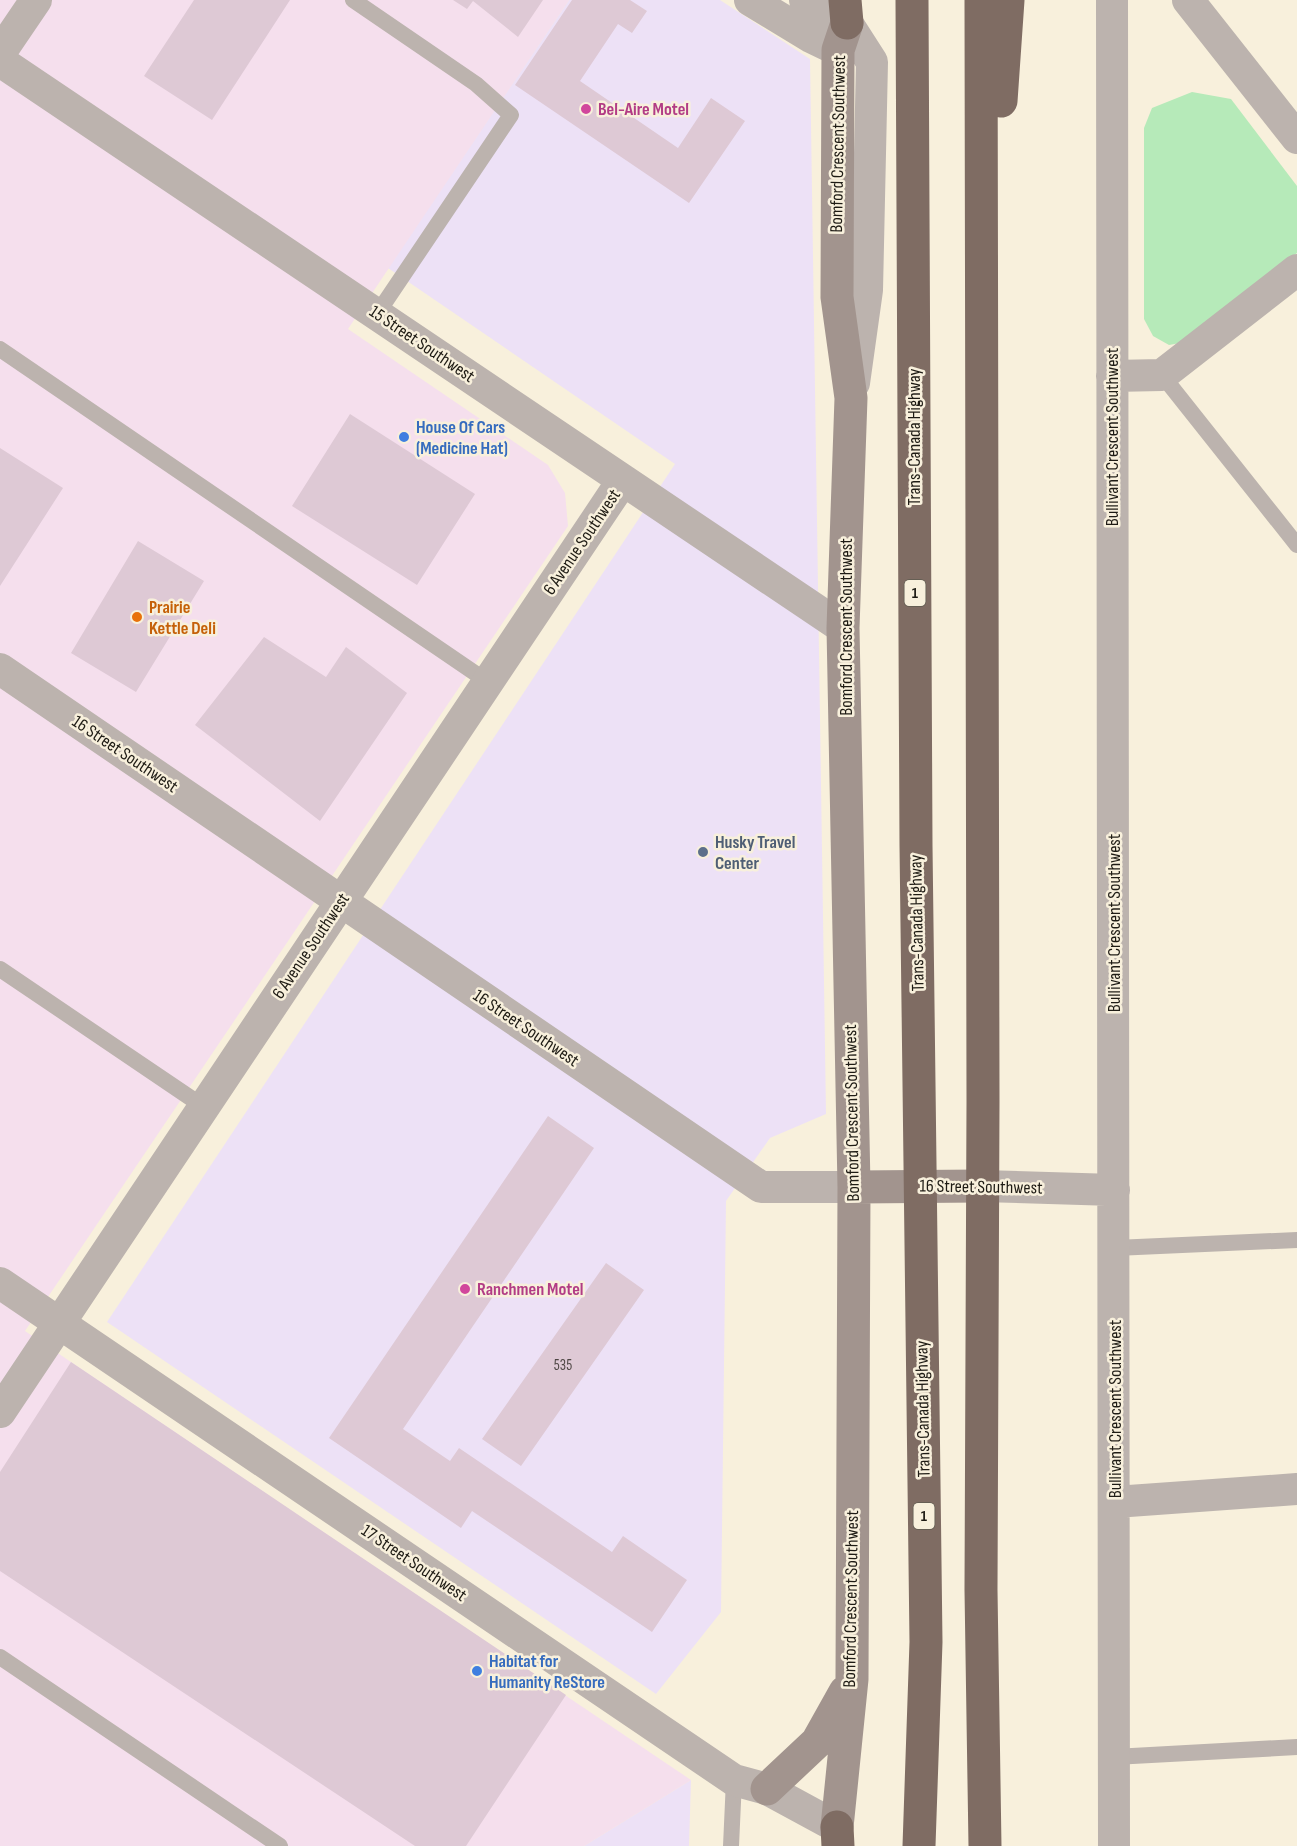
<svg xmlns="http://www.w3.org/2000/svg" width="1297" height="1846" font-family="'Sofia Sans Condensed',sans-serif">
<style>
.commercial{fill:#ede1f6}
.industrial{fill:#f5dfed}
.green{fill:#b6eab9}
.building{fill:#dec9d5}
.lines{fill:none;stroke-linecap:round;stroke-linejoin:round}
.lane{stroke:#bcb3ae;stroke-width:16}
.street{stroke:#bcb3ae;stroke-width:32}
.secondary{stroke:#a2948e;stroke-width:33}
.highway{stroke:#7f6c63;stroke-width:33}
.hotel-dot{fill:#d1479c;stroke:#f8f0dc;stroke-width:2}
.shop-dot{fill:#3f7fe0;stroke:#f8f0dc;stroke-width:2}
.food-dot{fill:#e8710a;stroke:#f8f0dc;stroke-width:2}
.service-dot{fill:#5c6f8a;stroke:#f8f0dc;stroke-width:2}
.labels{text-anchor:middle;dominant-baseline:central;stroke-width:5;stroke-linejoin:round;paint-order:stroke}
.number-label{font-size:15px;fill:#4e4644}
.shield{fill:#f8f0dc;stroke:#5f5b50;stroke-width:1.5}
.shield-label{font-size:16px;font-weight:bold;fill:#1e1b14}
.hotel-label{font-size:18px;font-weight:bold;fill:#b23c85;stroke:#f8f0dc;text-anchor:start}
.street-label{font-size:18px;fill:#1e1b14;stroke:#f8f0dc}
.shop-label{font-size:18px;font-weight:bold;fill:#366cbe;stroke:#f8f0dc;text-anchor:start}
.food-label{font-size:18px;font-weight:bold;fill:#c56008;stroke:#f8f0dc;text-anchor:start}
.service-label{font-size:18px;font-weight:bold;fill:#4e5e75;stroke:#f8f0dc;text-anchor:start}
</style>
<rect width="100%" height="100%" fill="#f8f0dc"/>
<path class="commercial" d="M569,0H720L810,59L826,1114L770,1138L726,1201L721,1612L656,1694L107,1322L675,464L388,268Z
M691,1780L689,1846H584Z"/>
<path class="industrial" d="M0,0H569L348,329L548,465L565,493L568,526L25,1331L691,1780L584,1846H0Z"/>
<path class="green" d="M1192,92L1231,99L1297,186V253L1191,341L1169,345L1153,336L1144,319V128L1152,108Z"/>
<path class="building" d="M194,0H290L212,120L144,76Z
M453,0H543L518,37L473,1L467,9Z
M572,0H630L647,11L632,33L618,24L580,81L678,148L711,98L745,121L689,203L515,85Z
M350,414L475,494L417,585L292,506Z
M0,448L63,488L0,586Z
M138,541L204,581L136,692L71,653Z
M264,637L326,677L346,647L407,693L320,821L195,725Z
M548,1116L594,1148L403,1429L450,1461L459,1448L612,1552L623,1536L687,1580L652,1632L472,1511L461,1528L329,1438Z
M606,1263L644,1290L521,1466L482,1439Z
M71,1362L566,1695L466,1846H415L0,1571V1472Z"/>
<g class="lines">
<path class="lane" d="M353,0L476,84L511,115L377,314
M0,349L488,682
M1162,375L1297,545
M0,969L204,1107
M1115,1248L1297,1240
M0,1657L280,1846
M1114,1757L1297,1747
M731,1846L734,1780"/>
<path class="street" d="M750,0L811,37L838,50
M805,0L847,23L872,62L867,290L854,383
M1112,0L1114,1846
M1188,0L1297,138
M0,53L36,0
M0,61L843,628
M1112,376L1162,375L1297,270
M0,669L761,1187H854
M982,1186L1114,1190
M0,1283L734,1780L767,1789L837,1827
M0,1412L623,480
M1115,1502L1297,1489"/>
<path class="secondary" d="M854,1187L982,1186
M767,1789L817,1742L845,1692
M837,1827L852,1679L854,1187L843,628L851,398L837,297L838,50L847,23"/>
<path class="highway" d="M845,0L847,23
M912,0L916,845L926,1642L919,1846
M981,0L983,1102L981,1590L985,1846
M1001,101L1008,0
M837,1827L838,1846"/>
</g>
<g class="hotel-dot">
<circle cx="586" cy="109" r="6"/>
<circle cx="465" cy="1289" r="6"/>
</g>
<g class="shop-dot">
<circle cx="404" cy="437" r="6"/>
<circle cx="477" cy="1671" r="6"/>
</g>
<circle class="food-dot" cx="137" cy="617" r="6"/>
<circle class="service-dot" cx="703" cy="852" r="6"/>
<g class="labels">
<g class="number-label">
<text x="563" y="1365">535</text>
</g>
<g class="shield">
<rect x="904.5" y="580" width="21" height="26" rx="4.5"/>
<rect x="913.5" y="1503" width="21" height="26" rx="4.5"/>
</g>
<g class="shield-label">
<text x="915" y="593">1</text>
<text x="924" y="1516">1</text>
</g>
<g class="hotel-label">
<text x="598" y="109">Bel-Aire Motel</text>
<text x="477" y="1289">Ranchmen Motel</text>
</g>
<g class="street-label">
<text transform="translate(838 144) rotate(-89)">Bomford Crescent Southwest</text>
<text transform="translate(422 344) rotate(34)">15 Street Southwest</text>
<text transform="translate(914 437) rotate(-90)">Trans-Canada Highway</text>
<text transform="translate(1112 437) rotate(-90)">Bullivant Crescent Southwest</text>
<text transform="translate(582 542) rotate(-56)">6 Avenue Southwest</text>
<text transform="translate(846 627) rotate(-90)">Bomford Crescent Southwest</text>
<text transform="translate(125 754) rotate(34)">16 Street Southwest</text>
<text transform="translate(917 923) rotate(-91)">Trans-Canada Highway</text>
<text transform="translate(1114 923) rotate(-90)">Bullivant Crescent Southwest</text>
<text transform="translate(311 946) rotate(-56)">6 Avenue Southwest</text>
<text transform="translate(526 1028) rotate(34)">16 Street Southwest</text>
<text transform="translate(852 1113) rotate(-91)">Bomford Crescent Southwest</text>
<text transform="translate(981 1187) rotate(1)">16 Street Southwest</text>
<text transform="translate(923 1409) rotate(-91)">Trans-Canada Highway</text>
<text transform="translate(1115 1409) rotate(-90)">Bullivant Crescent Southwest</text>
<text transform="translate(414 1563) rotate(34)">17 Street Southwest</text>
<text transform="translate(851 1599) rotate(-89)">Bomford Crescent Southwest</text>
</g>
<g class="shop-label">
<text x="416" y="427">House Of Cars<tspan x="416" dy="21">(Medicine Hat)</tspan></text>
<text x="489" y="1661">Habitat for<tspan x="489" dy="21">Humanity ReStore</tspan></text>
</g>
<g class="food-label">
<text x="149" y="607">Prairie<tspan x="149" dy="21">Kettle Deli</tspan></text>
</g>
<g class="service-label">
<text x="715" y="842">Husky Travel<tspan x="715" dy="21">Center</tspan></text>
</g>
</g>
</svg>
